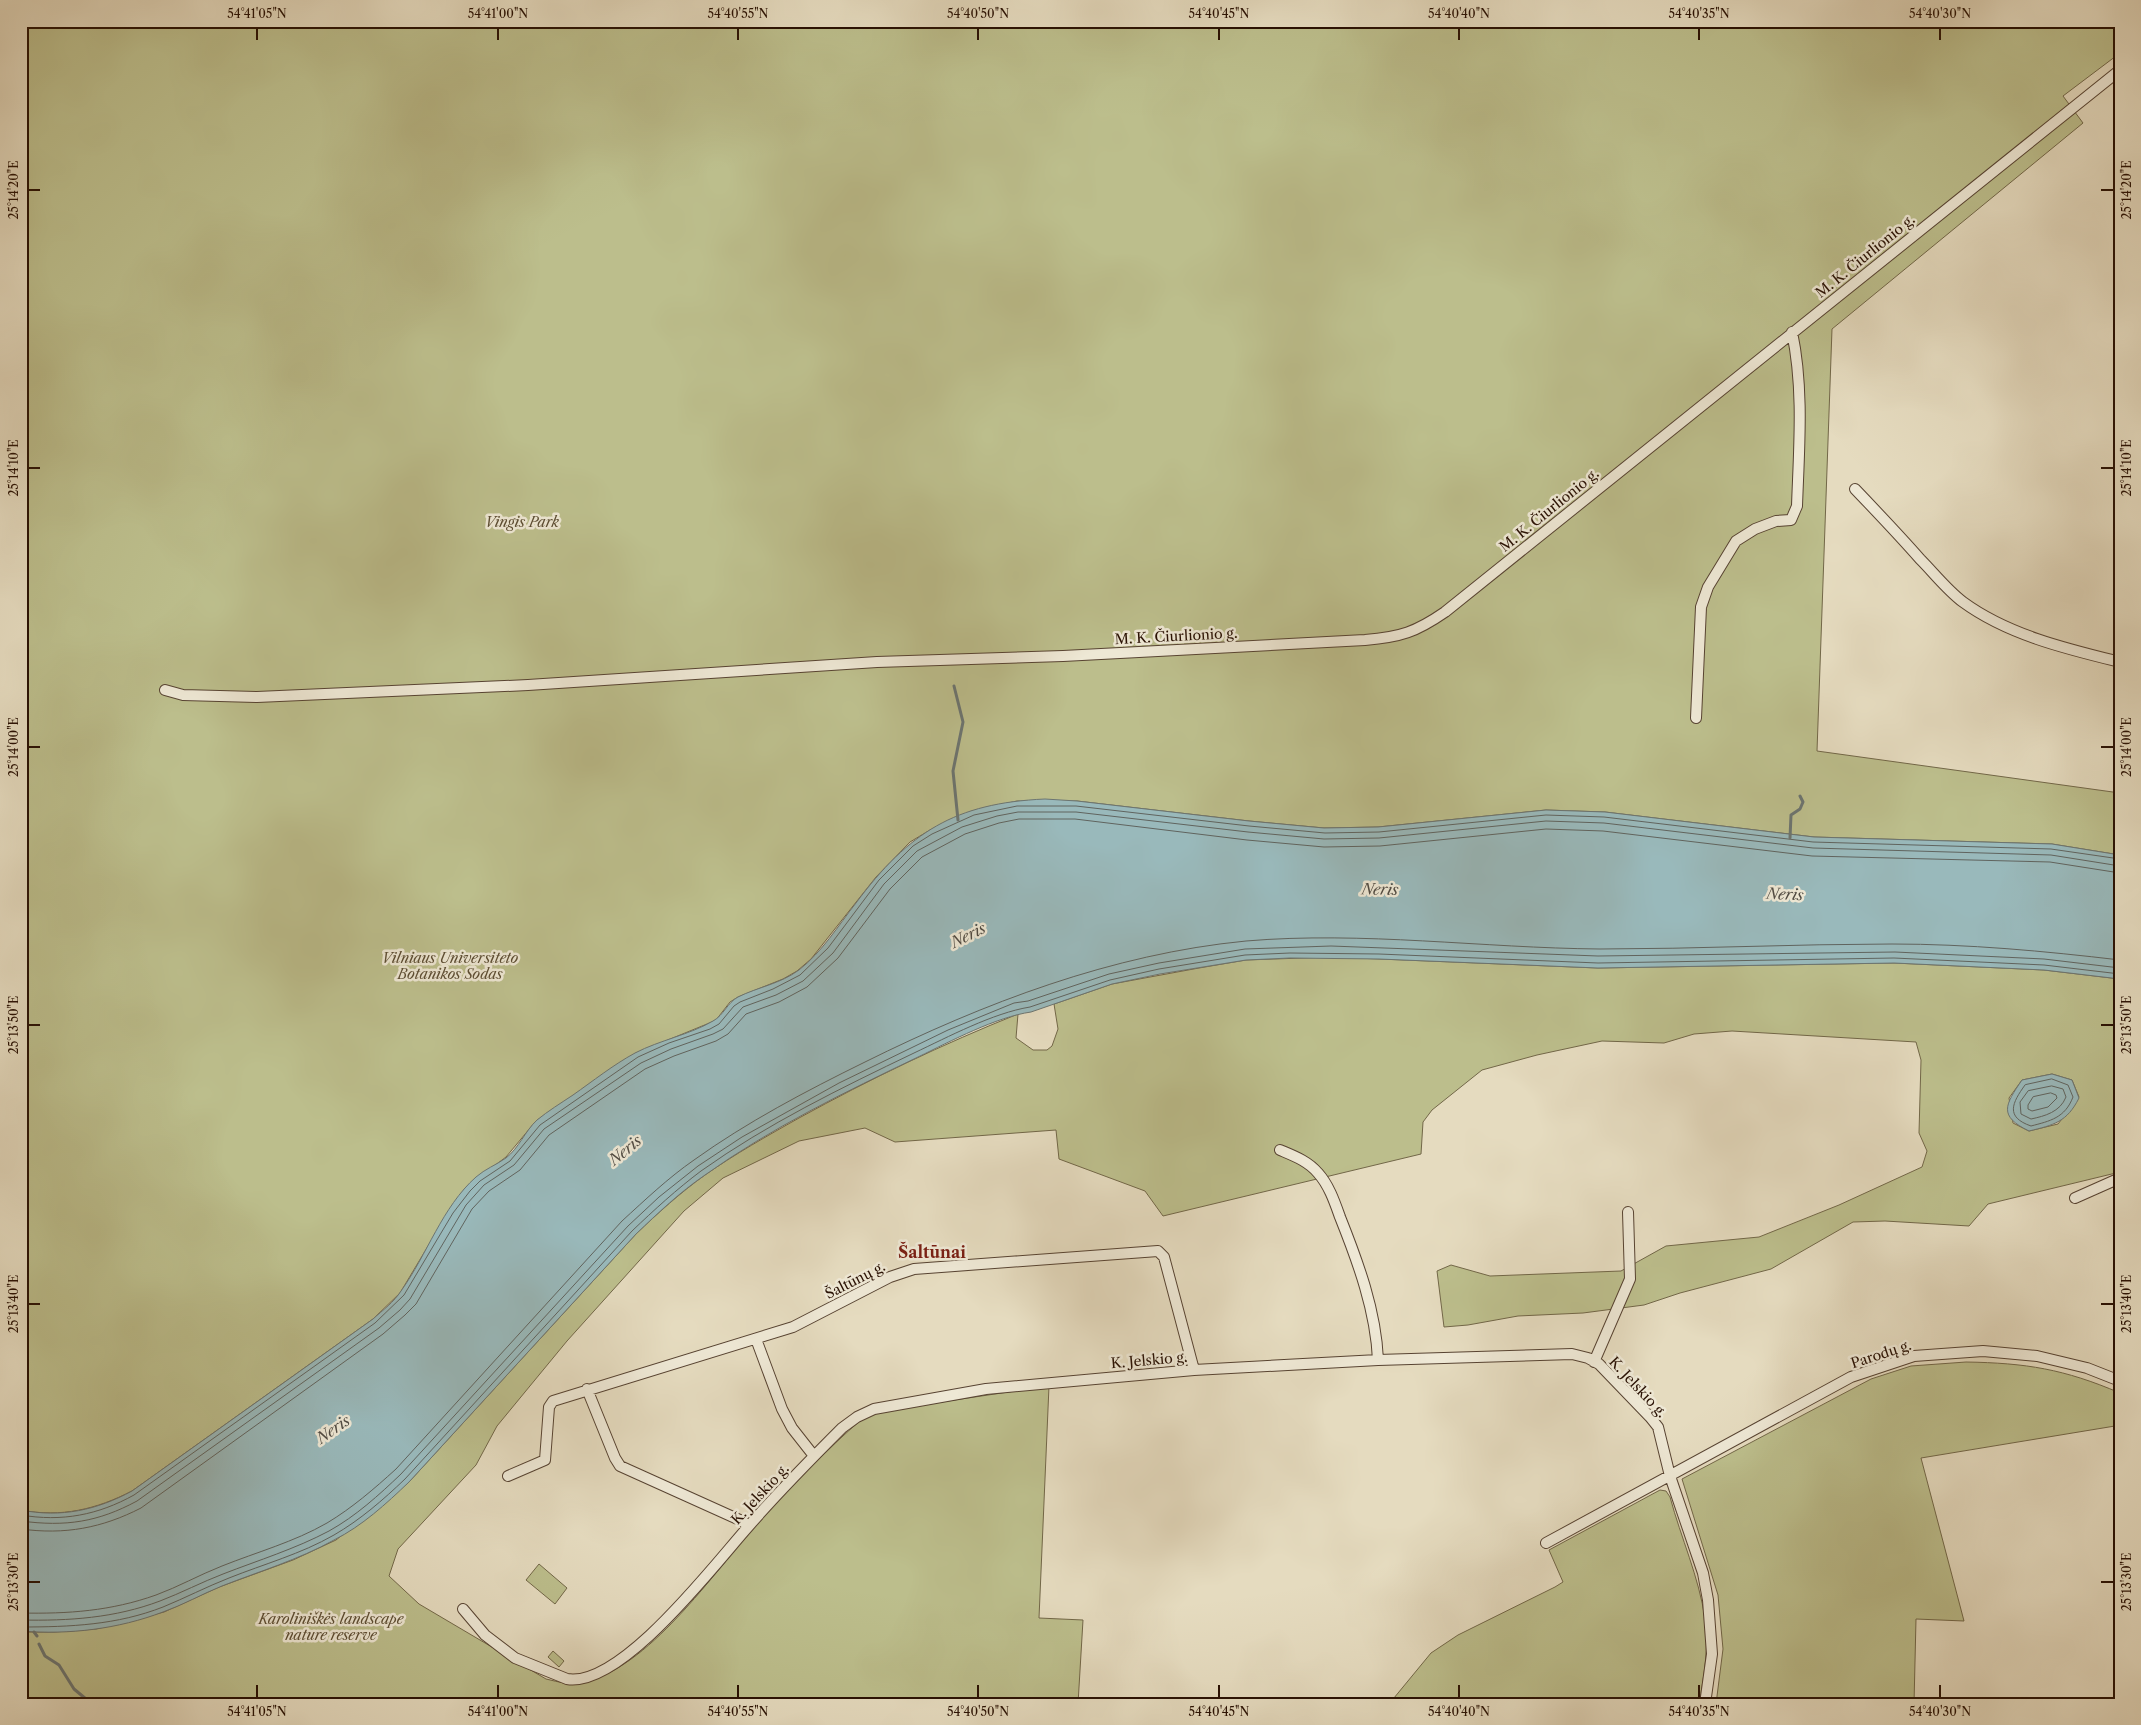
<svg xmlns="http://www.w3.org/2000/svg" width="2141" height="1725" font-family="'Libre Caslon Text',serif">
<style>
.green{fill:#bcbe8c;stroke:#726748;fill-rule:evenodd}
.water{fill:#99b9bb;stroke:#6c7571}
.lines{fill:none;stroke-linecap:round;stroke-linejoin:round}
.shore{stroke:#60645f;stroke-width:1}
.stream{stroke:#6c7571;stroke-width:3}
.minor-casing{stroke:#574332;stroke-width:12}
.minor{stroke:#eee8d5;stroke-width:10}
.ticks{fill:none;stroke:#281003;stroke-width:2}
.labels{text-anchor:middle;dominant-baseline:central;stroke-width:5;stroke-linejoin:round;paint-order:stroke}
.street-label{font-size:14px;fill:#281003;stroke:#eee8d5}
.park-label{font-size:14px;font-style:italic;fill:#5c4d33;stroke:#eee8d5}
.water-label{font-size:15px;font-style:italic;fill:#504b43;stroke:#eee8d5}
.quarter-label{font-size:16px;font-weight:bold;fill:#7a1f14;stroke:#eee8d5}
.neatline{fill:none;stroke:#281003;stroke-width:2}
.ticks-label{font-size:12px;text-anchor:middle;fill:#281003}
</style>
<rect width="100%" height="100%" fill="#e5dbbf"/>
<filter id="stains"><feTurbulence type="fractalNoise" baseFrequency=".004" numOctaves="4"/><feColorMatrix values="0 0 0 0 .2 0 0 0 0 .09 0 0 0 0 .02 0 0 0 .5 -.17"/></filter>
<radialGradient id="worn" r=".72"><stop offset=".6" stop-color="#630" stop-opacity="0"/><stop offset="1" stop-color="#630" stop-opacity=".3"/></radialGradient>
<path class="green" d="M21,21H2120V53L2063,96L2083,123L1832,329L1817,751L2120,793V855L2052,844L1814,837L1605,812L1546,810L1378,827L1324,828L1249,821L1077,801H1017L972,811L930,830L910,842L876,877L811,959L797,971L783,979L738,997L730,1002L716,1020L707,1024L636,1053L536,1121L506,1157L466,1187L449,1211L400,1293L373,1319L132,1491C97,1509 61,1518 21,1510Z
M1331,957L1598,968L1894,963L2044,970L2120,979V1172L1988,1204L1969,1226L1885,1221L1853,1222L1771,1269L1680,1293L1644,1305L1583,1313L1518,1316L1468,1325L1444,1327L1437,1271L1451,1265L1490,1276L1621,1271L1666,1246L1759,1237L1839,1205L1922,1167L1927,1151L1919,1133L1921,1060L1916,1042L1732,1031L1694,1034L1664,1043L1602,1041L1537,1055L1482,1070L1432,1110L1423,1122L1421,1154L1163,1216L1145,1191L1059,1159L1056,1130L895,1142L865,1128L799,1141L723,1178L684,1211L567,1341L497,1426L476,1465L398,1549L389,1576L419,1604L546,1679C559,1682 572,1686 586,1682C655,1663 717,1567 764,1516C795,1483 827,1449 861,1420L880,1411L1049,1386L1039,1618L1083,1620L1078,1704H21V1632H54L96,1629L164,1612L219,1587L293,1560L336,1540L409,1482L636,1234C658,1213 680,1193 705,1175C735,1154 767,1136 799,1118C870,1079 943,1044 1018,1014L1016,1038L1033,1050H1047L1052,1046L1058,1029L1054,1004L1112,984L1199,968L1246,960ZM2052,1074L2072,1080L2079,1097L2058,1124L2029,1131L2013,1123L2009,1098L2022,1080Z
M1966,1362C2026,1363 2064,1369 2120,1393V1416L2115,1426L1921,1458L1964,1621L1916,1619L1914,1704H1716L1723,1649L1718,1595L1682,1479L1871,1379L1911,1366Z
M1660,1490L1666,1491L1670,1497C1681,1538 1699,1577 1705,1619C1709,1647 1704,1676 1699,1704H1389L1431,1653L1458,1635L1555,1587L1563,1582L1549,1550Z
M539,1564L567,1588L555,1604L526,1580Z
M553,1651L564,1661L559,1667L548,1657Z"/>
<path class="water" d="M1045,799L1077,801L1249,821L1324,828L1378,827L1546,810L1605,812L1814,837L2052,844L2120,855V979L2044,970L1894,963L1598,968L1379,959L1290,958L1246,960L1160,974L1112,984L1031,1012C996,1017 951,1041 918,1057C845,1092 771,1128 705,1175C680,1192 658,1213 636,1234L409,1482C386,1504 362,1526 334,1540C298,1560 260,1571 222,1586C202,1594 183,1605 163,1612C118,1629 69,1635 21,1631V1510C61,1518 97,1510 132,1491L373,1319C383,1310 394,1302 401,1291C427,1255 442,1207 476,1177C485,1169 496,1165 506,1158C519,1148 525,1131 537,1120C548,1111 561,1103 573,1095C593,1081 613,1065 635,1053C660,1040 689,1035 713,1021C724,1015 727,1003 738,997C758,987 780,984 799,970C822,952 838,926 856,903C909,832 955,803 1045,799Z
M2052,1074L2072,1080L2079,1098C2067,1122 2054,1125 2029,1131C1998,1116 2005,1105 2022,1080Z"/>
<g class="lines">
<path class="shore" d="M2052,1079L2068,1085L2073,1097C2065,1118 2050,1121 2031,1126C2005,1117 2012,1103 2025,1085Z
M2052,1086L2063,1089L2066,1097C2060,1112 2045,1116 2031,1119L2021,1114L2020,1102L2028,1091Z
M2051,1093L2056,1095L2057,1098L2048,1107L2032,1111L2028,1109V1105L2033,1097Z
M21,1515C62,1522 98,1515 134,1495L375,1323L404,1295L453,1213L470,1191L480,1181L510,1161L540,1125L638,1057L669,1043L710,1029L719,1024L734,1006L740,1002L773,989L800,975L828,948L879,880L913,846L932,834L974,815L1017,806H1076L1249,826L1325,833L1379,832L1546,815L1604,817L1813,842L2051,849L2120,859
M21,1521C66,1527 98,1522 137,1501L379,1328L400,1310L410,1299L466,1205L484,1185L514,1165L544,1129L641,1063L671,1049L713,1034L723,1029L743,1007L776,995L803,981L833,953L884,884L917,851L962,827L997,816L1018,812H1076L1248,832L1324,839L1379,838L1546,821L1604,823L1813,848L2051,855L2120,866
M21,1529C65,1535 102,1528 141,1508L383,1334L405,1315L416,1304L472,1209L489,1191L520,1170L549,1135L645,1069L674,1056L716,1041L728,1034L746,1014L779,1002L807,987L838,958L890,889L922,857L965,834L999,823L1019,819H1075L1247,840L1324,847L1380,846L1546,829L1603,831L1812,856L2050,862L2120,873
M21,1613C68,1614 111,1611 156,1595C178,1587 199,1575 222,1566C257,1552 294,1542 327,1523C352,1508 374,1489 396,1469L622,1221C645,1200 668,1178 694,1160C747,1122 806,1091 865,1062C984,1003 1112,954 1246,941C1363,931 1482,948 1600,949C1697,949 1795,944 1892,944C1968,944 2044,951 2120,960
M21,1620C69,1621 115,1618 160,1601C181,1593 202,1582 223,1574C259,1560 295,1549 329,1531C356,1516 379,1495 401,1474L628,1226L659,1197L698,1166L742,1137L839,1083L948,1030L1014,1003L1028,1001L1109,974L1159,963L1245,949L1331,946L1598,956L1895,952L2044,959L2120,968
M21,1627C70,1627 117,1625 163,1607C185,1598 206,1587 229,1578C264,1564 301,1554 334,1535C360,1520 383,1500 405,1479L632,1231C654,1210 677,1189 701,1171C767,1124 841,1088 914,1053C948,1037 993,1013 1030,1007L1110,980L1159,969L1245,955L1290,953L1379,954L1598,963L1894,958L2044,965L2120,974"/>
<path class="stream" d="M954,686L963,722L953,771L958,820
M1790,838L1791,815L1800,809L1803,802L1800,796
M34,1632L37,1636
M39,1644L45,1656L59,1665L74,1689L92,1704"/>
<g class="minor-casing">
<path id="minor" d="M1855,489C1877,512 1899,535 1920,559C1934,573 1947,590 1963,602C2008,635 2067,649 2120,662
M165,690L183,695L257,697L528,685L877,662L1063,656L1365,640C1401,637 1416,632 1445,612L2120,70
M1696,718L1701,607L1708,587L1736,541L1755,529L1776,521L1791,520L1797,506C1799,448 1804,389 1792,332
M1280,1150C1294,1156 1308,1161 1318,1173C1329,1185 1335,1203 1340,1217C1358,1262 1376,1311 1378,1360
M2075,1198L2120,1178
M756,1339L782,1409L792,1428L814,1456
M1594,1362L1630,1279L1628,1212
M587,1389L615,1458L620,1466L742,1521L748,1526
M508,1476L545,1460L549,1407L553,1401L793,1327L890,1277L914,1269L1158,1251L1164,1257L1194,1370
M1546,1543L1851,1377L1914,1356L1983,1351L2037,1356L2087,1368L2120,1381
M463,1609L485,1635L515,1658L567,1679C621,1688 714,1565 748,1527C778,1492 810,1460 842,1428L857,1417L874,1409L986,1389L1194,1370L1378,1360L1572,1354L1588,1358L1599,1364L1650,1417L1658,1427L1670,1476L1703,1573L1708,1600L1712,1654L1705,1704"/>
</g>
<use href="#minor" class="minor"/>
</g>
<path class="ticks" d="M257,28V40M498,28V40M738,28V40M978,28V40M1219,28V40M1459,28V40M1699,28V40M1940,28V40M28,190H40M2101,190H2114M28,468H40M2101,468H2114M28,747H40M2101,747H2114M28,1025H40M2101,1025H2114M28,1304H40M2101,1304H2114M28,1582H40M2101,1582H2114M257,1685V1698M498,1685V1698M738,1685V1698M978,1685V1698M1219,1685V1698M1459,1685V1698M1699,1685V1698M1940,1685V1698"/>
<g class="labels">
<g class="street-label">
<text transform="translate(1865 256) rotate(-39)">M. K. Čiurlionio g.</text>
<text transform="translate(1549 510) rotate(-39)">M. K. Čiurlionio g.</text>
<text transform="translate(1176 636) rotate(-3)">M. K. Čiurlionio g.</text>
<text transform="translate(855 1280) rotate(-27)">Šaltūnų g.</text>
<text transform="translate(1881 1354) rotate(-18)">Parodų g.</text>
<text transform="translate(1149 1360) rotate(-5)">K. Jelskio g.</text>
<text transform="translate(1638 1387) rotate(47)">K. Jelskio g.</text>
<text transform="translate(760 1494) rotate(-47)">K. Jelskio g.</text>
</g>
<g class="park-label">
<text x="522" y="522">Vingis Park</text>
<text x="450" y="958">Vilniaus Universiteto<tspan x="450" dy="16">Botanikos Sodas</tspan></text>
<text x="331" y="1619">Karoliniškės landscape<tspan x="331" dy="16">nature reserve</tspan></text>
</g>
<g class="water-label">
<text transform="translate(1380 889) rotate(1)">Neris</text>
<text transform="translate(1785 894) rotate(2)">Neris</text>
<text transform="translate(968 935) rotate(-27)">Neris</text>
<text transform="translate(625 1150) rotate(-40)">Neris</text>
<text transform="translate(333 1429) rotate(-35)">Neris</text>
</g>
<g class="quarter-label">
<text x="932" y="1252">Šaltūnai</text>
</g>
</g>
<rect width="2141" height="1725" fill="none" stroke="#e5dbbf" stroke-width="55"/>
<rect x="28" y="28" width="2086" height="1670" class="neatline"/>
<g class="ticks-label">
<text x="257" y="18">54°41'05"N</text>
<text x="498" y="18">54°41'00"N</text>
<text x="738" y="18">54°40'55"N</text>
<text x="978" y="18">54°40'50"N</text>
<text x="1219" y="18">54°40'45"N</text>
<text x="1459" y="18">54°40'40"N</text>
<text x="1699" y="18">54°40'35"N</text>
<text x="1940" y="18">54°40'30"N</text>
<text transform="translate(2127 190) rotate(-90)" y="4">25°14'20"E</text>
<text transform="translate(14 190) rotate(-90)" y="4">25°14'20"E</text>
<text transform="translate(2127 468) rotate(-90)" y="4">25°14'10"E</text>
<text transform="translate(14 468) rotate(-90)" y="4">25°14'10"E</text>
<text transform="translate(2127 747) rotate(-90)" y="4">25°14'00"E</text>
<text transform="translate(14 747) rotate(-90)" y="4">25°14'00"E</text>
<text transform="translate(2127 1025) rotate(-90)" y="4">25°13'50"E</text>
<text transform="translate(14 1025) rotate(-90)" y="4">25°13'50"E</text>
<text transform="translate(2127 1304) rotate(-90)" y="4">25°13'40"E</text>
<text transform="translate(14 1304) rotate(-90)" y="4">25°13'40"E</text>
<text transform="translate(2127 1582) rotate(-90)" y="4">25°13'30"E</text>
<text transform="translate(14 1582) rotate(-90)" y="4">25°13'30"E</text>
<text x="257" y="1716">54°41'05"N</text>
<text x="498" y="1716">54°41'00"N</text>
<text x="738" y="1716">54°40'55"N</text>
<text x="978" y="1716">54°40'50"N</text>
<text x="1219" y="1716">54°40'45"N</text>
<text x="1459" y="1716">54°40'40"N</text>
<text x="1699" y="1716">54°40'35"N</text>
<text x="1940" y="1716">54°40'30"N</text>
</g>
<rect width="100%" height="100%" filter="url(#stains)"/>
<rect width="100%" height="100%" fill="url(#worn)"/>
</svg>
